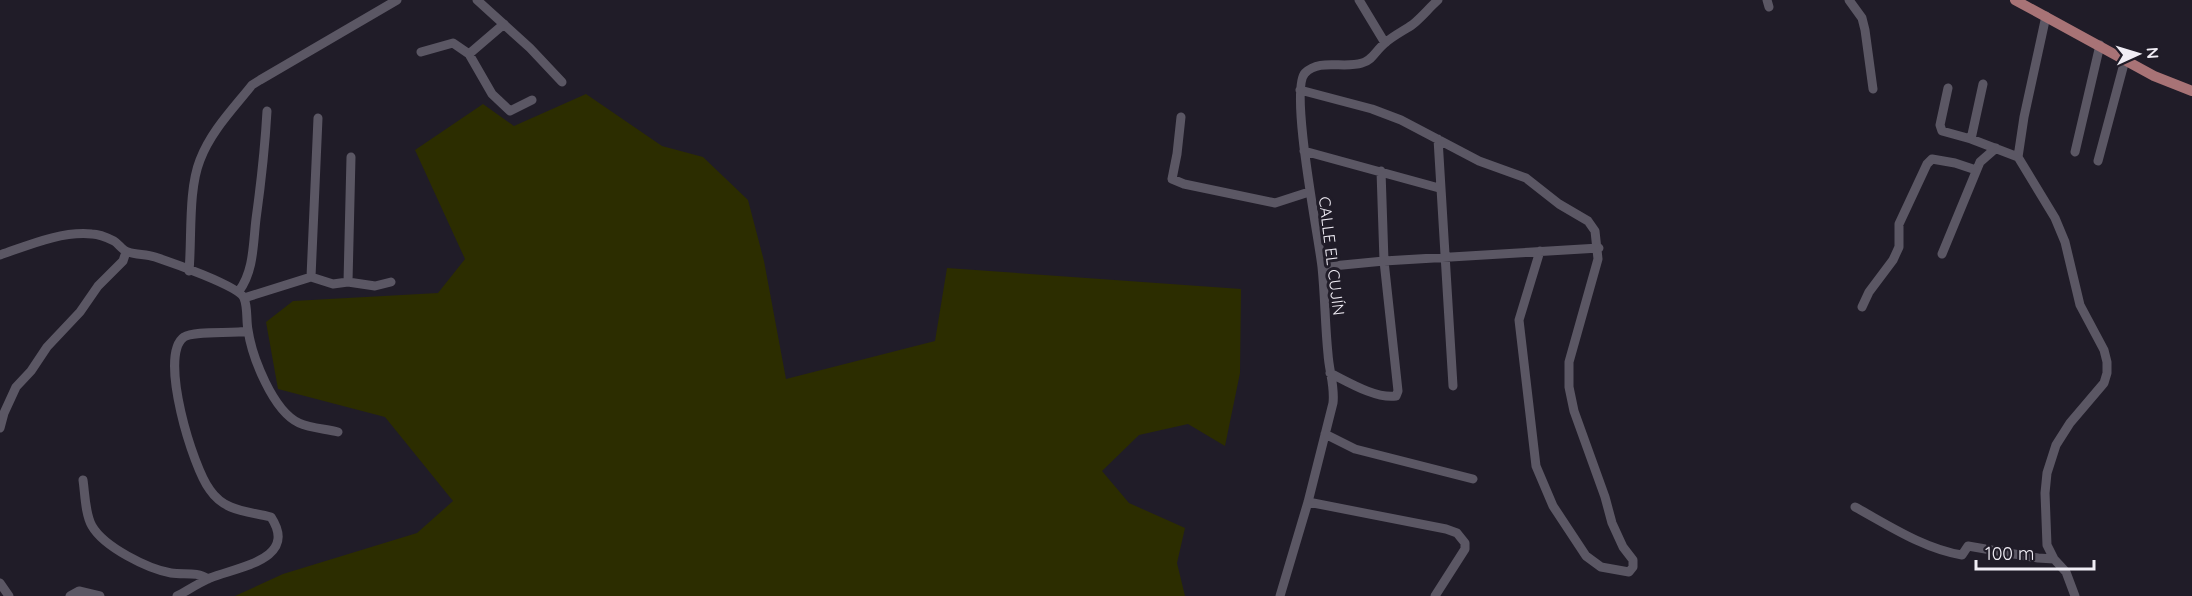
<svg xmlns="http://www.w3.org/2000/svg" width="2192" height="596" font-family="Quicksand,sans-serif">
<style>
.green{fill:#2c2d00}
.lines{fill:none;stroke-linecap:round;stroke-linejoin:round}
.minor{stroke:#5b5764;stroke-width:9}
.major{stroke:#a87376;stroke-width:10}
.labels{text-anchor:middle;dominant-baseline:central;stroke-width:6;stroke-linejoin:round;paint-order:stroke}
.street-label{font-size:16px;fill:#f0edf5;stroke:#201c28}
</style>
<rect width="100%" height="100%" fill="#201c28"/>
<path class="green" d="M586,94L662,146L703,157L748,200L764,261L786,379L935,341L947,268L1241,289L1240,373L1225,446L1188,424L1139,435L1102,471L1129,503L1185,528L1177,563L1185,596H235L283,574L417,533L453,501L385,417L278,389L266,322L293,301L438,293L465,259L415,150L483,104L514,126Z"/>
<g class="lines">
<path class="minor" d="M477,0L530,48L562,82
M1359,0L1385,43
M1767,0L1769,7
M1849,0L1862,18L1865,30L1873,89
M421,52L453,43L469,54L504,24
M469,54L492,94L510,111L532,100
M1948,88L1940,125L1942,131L1971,139L2018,157L2055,218L2065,242L2080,305L2104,350L2107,362V373L2104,383L2070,423L2056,445L2047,473L2045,493L2047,545L2054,559L2066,572L2075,596
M1300,90L1372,109L1401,120L1479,161L1526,178L1559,204L1588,221L1595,231L1598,259L1569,362V387L1574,411L1605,497L1612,523L1623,547L1633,560V567L1629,572L1601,567L1586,556L1553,506L1536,466L1519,320L1540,251
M1181,117L1177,154L1172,179L1184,184L1275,203L1309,192
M1438,139L1453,386
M1971,139L1983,84
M1304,151L1439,188
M2075,152L2100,45
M2018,157L2024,117L2046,16
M2098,161L2125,60
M1942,254L1980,162L1996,148
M0,255C29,245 61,231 92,234C99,234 108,238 114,241C119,244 122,250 128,252C137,255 146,254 155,257C170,262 239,286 244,298C248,308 246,320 248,330C252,357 273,411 299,423C310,428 326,429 338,432
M1322,267L1384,261L1599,248
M189,271C192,238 188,190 200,160C211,131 233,109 252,85L260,80L397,0
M311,277L318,118
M348,282L351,157
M239,291C254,271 253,244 256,219C261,183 265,147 267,111
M244,298L311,277L333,284L348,282L375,286L391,282
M1862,307L1869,292L1893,260L1899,247V224L1927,164L1932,159L1955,163L1976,170
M1330,373C1348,382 1376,399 1396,396L1398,391L1384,261L1381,171
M0,428L4,413L16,387L31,371L47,347L80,312L98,286L123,261L126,252
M1325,434L1355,449L1473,479
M83,480C85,493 85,514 92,526C104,547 148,569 171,573C184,575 197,571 208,579
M1308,502L1446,529L1457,533L1465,543V549L1435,596
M1855,507C1888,525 1924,549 1962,555L1968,546L2038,558L2054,559
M0,583L9,596
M70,596L79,591L100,596
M177,596C188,590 199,583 210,578C237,567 299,560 271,517C248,511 225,512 210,490C193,468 158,355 184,337C195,330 232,334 248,331
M1280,596L1308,502L1333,403C1335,386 1329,371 1328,354C1325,325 1325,296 1322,267C1319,239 1289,89 1305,73C1320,58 1343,69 1362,63C1373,60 1376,50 1385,43C1393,36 1403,31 1412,25C1421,18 1429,8 1438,0"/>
<path class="major" d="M2015,0L2154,76L2192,91"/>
</g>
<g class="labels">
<g class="street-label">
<text transform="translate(1332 256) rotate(83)">CALLE EL CUJÍN</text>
</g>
</g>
<g transform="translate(2138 54) rotate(86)" stroke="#201c28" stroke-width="4.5" paint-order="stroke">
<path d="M0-4.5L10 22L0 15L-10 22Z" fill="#f0edf5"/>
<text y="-9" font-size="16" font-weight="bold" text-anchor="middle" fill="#f0edf5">N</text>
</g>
<path d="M1976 560v9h118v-9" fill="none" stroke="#f0edf5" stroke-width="3"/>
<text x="1985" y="560" font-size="18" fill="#f0edf5" stroke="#201c28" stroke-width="4.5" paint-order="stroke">100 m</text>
</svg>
